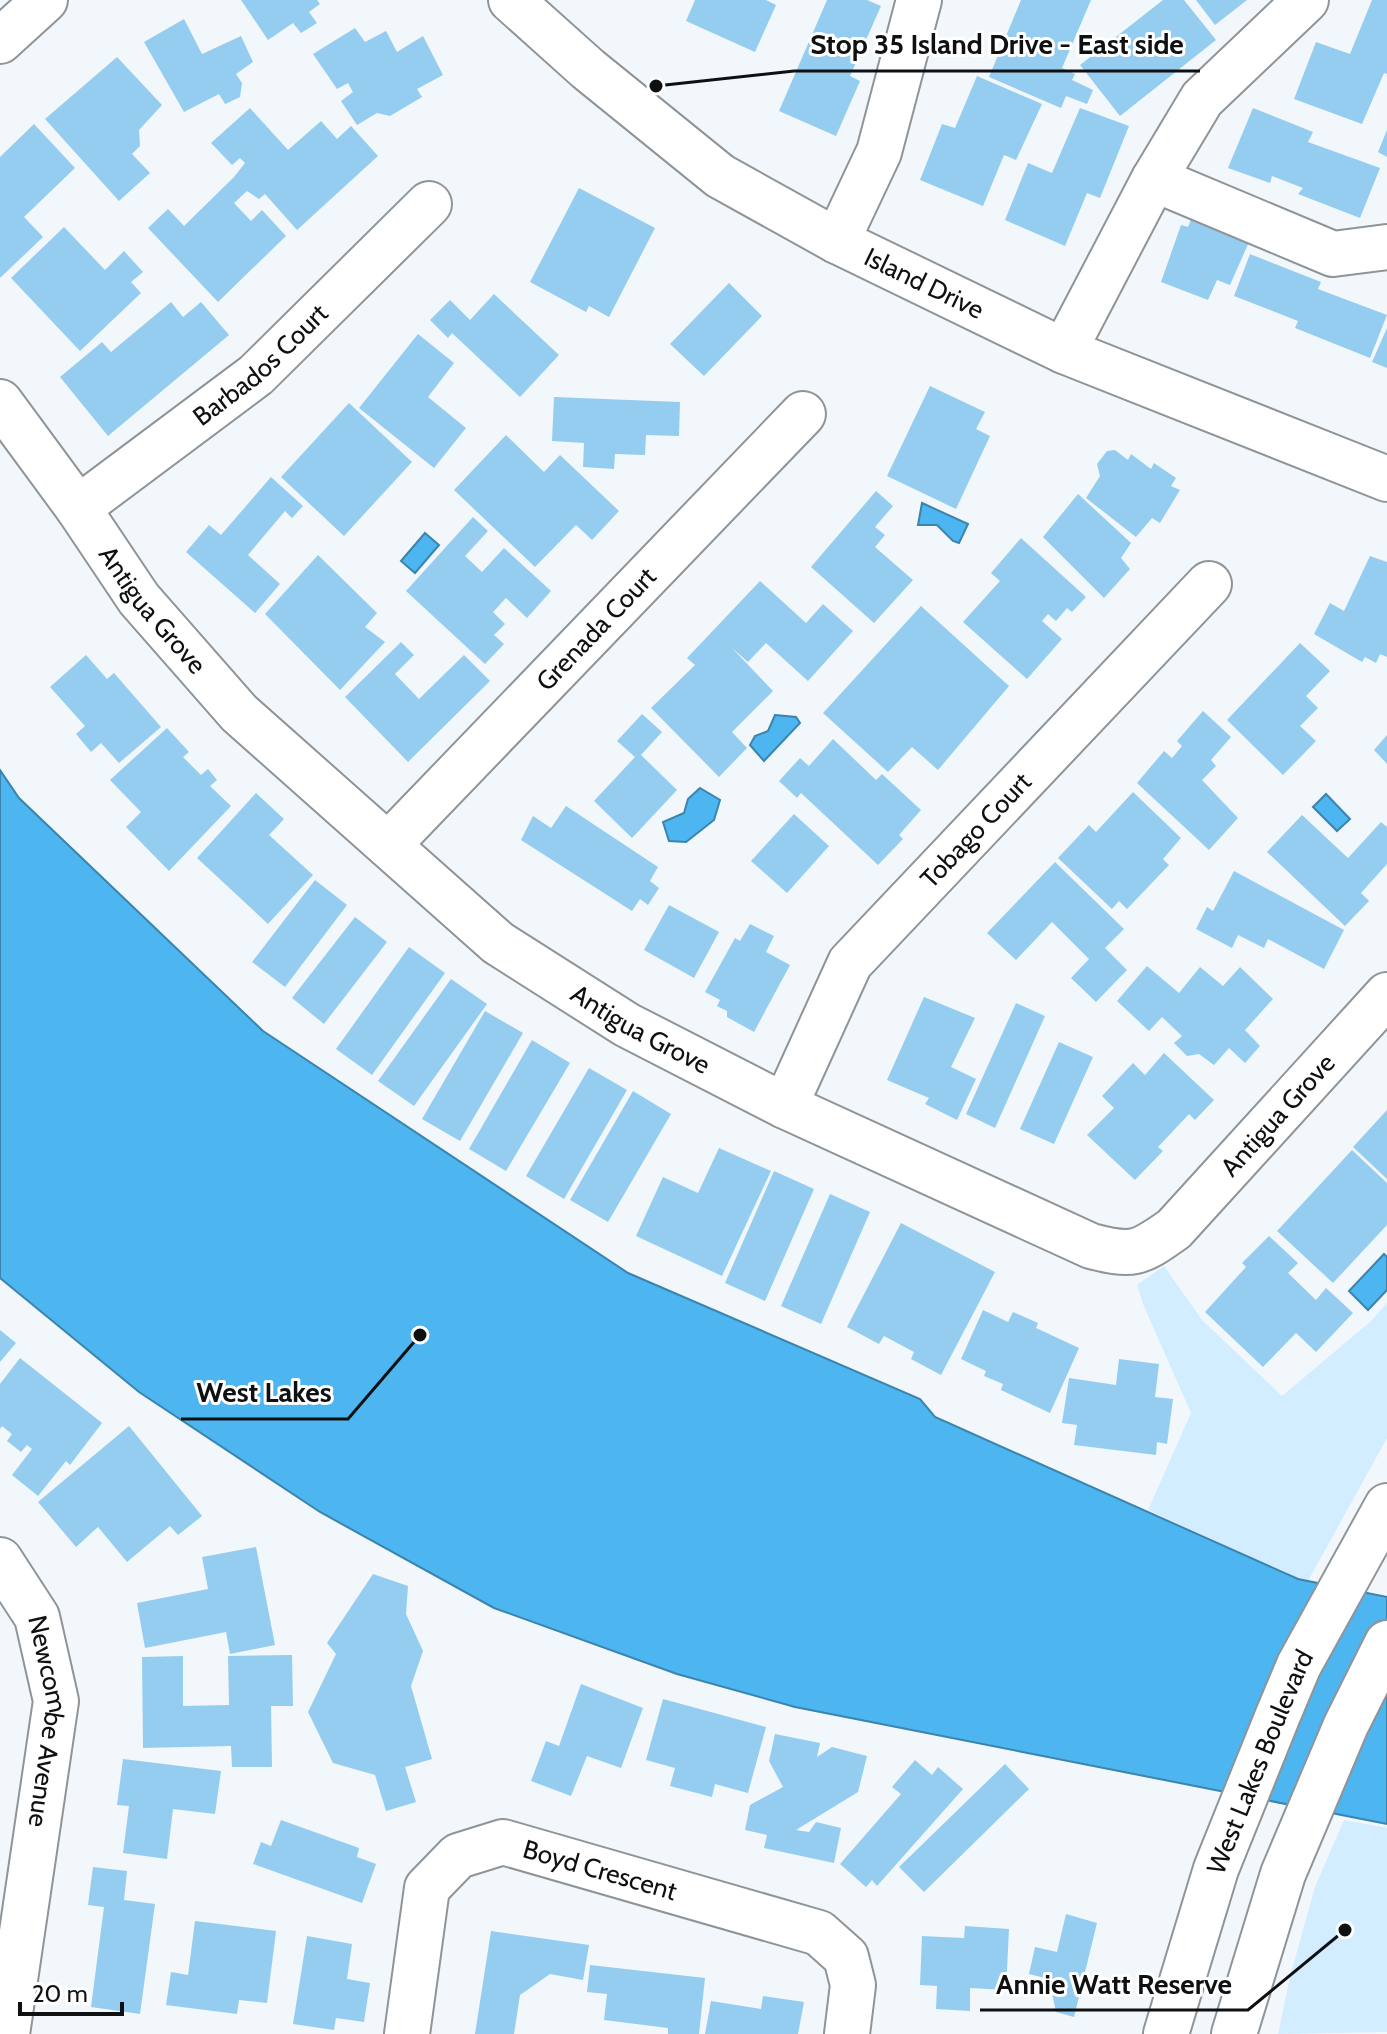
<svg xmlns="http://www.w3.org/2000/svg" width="1387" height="2034" font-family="Cabin,sans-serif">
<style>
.green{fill:#d2edff}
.water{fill:#4db5f0;stroke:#3a84ad;stroke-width:2}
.building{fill:#95cdf1}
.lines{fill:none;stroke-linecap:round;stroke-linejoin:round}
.minor-casing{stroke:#8f9498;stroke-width:48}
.major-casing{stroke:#8f9498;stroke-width:48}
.minor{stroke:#fff;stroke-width:44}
.major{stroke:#fff;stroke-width:44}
.labels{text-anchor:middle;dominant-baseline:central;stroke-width:6;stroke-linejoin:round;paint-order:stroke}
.street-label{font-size:26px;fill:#0e1011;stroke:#fff}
.leader{fill:none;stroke:#0e1011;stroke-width:3}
.callout-dot{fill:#0e1011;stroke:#fff;stroke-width:3}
.callout-label{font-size:28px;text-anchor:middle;font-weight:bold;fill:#0e1011;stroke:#fff;stroke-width:6;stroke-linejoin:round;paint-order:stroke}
</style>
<rect width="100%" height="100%" fill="#f1f7fb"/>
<path class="green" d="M1164,1266L1202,1320L1282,1396L1370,1322L1387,1303V1438L1308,1581L1298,1579L1148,1510L1191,1413L1143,1304L1137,1285Z
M1344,1820L1387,1828V2032L1278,2034L1291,1973L1315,1887Z"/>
<path class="water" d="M922,503L968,524L959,543L953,541L937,525H918Z
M425,533L439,545L415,573L401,561Z
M775,715L796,717L800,723L764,761L750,745L755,736L768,731Z
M0,770L19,798L263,1031L628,1273L920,1399L935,1417L1298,1579L1387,1597V1824L795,1707L677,1674L494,1608L320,1512L139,1392L0,1278Z
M700,788L720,800L714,820L686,842L669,841L663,822L684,813L688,799Z
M1326,794L1350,819L1337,831L1313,807Z
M1384,1254L1387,1257V1290L1368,1310L1349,1291Z"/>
<path class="building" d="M241,0H317L320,4L309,12L317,23L301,33L293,23L268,40Z
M695,0H766L776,5L755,52L686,21Z
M827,0H867L881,6L850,76L860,81L836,136L779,111Z
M1021,0H1091L1062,68L1075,74L1072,80L1093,90L1087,104L1066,96L1061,108L989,77Z
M1163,0H1184L1216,40L1120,116L1080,65Z
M1196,0H1247L1215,25Z
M1372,0H1387V74L1384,73L1362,124L1294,99L1316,42L1350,54Z
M184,19L202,54L241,36L253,62L236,74L242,83L240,97L225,104L219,94L184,112L144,42Z
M355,28L365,42L386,31L397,52L423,36L443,75L417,89L422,97L390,116L377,113L357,125L341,101L353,92L348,83L337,89L313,54Z
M117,57L162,105L139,130L140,146L132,154L150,173L119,201L45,119Z
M977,76L1042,104L1016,160L1004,155L983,206L920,180L942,124L955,128Z
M250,108L288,150L321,121L337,139L351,126L378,156L297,230L265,194L259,199L247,191L234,203L251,221L262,210L286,236L218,302L148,228L168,209L184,226L234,177L245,163L240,158L232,165L211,143Z
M1080,108L1129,126L1100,198L1087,193L1065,246L1005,220L1028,163L1052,173Z
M1253,108L1313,132L1308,142L1380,168L1360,218L1298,194L1303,188L1272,176L1270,183L1228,168Z
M34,124L75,168L24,217L43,237L0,278V157Z
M1387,130V157L1378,152Z
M579,188L655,228L609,317L589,306L586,312L530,282Z
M1194,211L1253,233L1230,285L1217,280L1208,300L1161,282L1181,225L1188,227Z
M64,227L105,270L124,251L143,272L131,282L141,293L80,351L11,278Z
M1250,254L1321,282L1318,289L1387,315L1370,358L1295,328L1298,321L1234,296Z
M729,283L762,316L704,376L670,344Z
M494,294L559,355L520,397L452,333L448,338L430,320L450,300L470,320Z
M171,302L183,317L201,302L229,335L108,436L60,377L102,342L111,352Z
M1387,328V368L1372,362Z
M418,334L454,363L428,397L466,428L434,468L359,408Z
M930,386L985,412L976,429L990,436L956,509L887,476Z
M554,397L680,402L679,436L646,435L645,455L615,454L614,469L583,467L584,443L552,441Z
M349,403L412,462L344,536L281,477Z
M506,435L544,472L560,455L619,511L592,540L576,525L535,567L454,490Z
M1115,450L1128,460L1131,454L1151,469L1154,463L1176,478L1171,486L1180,490L1160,523L1152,518L1136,537L1086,498L1100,476L1097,464L1107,451Z
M271,477L303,506L292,518L285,511L248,555L280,584L255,613L186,552L209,525L221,535Z
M876,491L893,506L875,527L885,535L875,547L913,580L874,623L811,567Z
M1078,494L1131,543L1121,558L1130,569L1104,598L1043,537Z
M473,517L488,531L465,556L482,572L504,548L551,591L527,618L506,598L493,612L505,624L494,635L504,644L485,664L406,591Z
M1021,538L1086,597L1072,612L1067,608L1056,621L1048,614L1042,621L1062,639L1027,679L963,622L1000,581L991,573Z
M318,555L377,613L365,627L385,642L340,690L265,614Z
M1370,556L1387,562V657L1380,654L1376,663L1365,657L1362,662L1314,634L1330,603L1344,611Z
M760,581L806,623L823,604L853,631L808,681L766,643L748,662L732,648L773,691L732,732L747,748L719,777L651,708L695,665L687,658Z
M921,606L1009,686L938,770L912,747L888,772L823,713Z
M401,642L414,655L395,674L419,699L464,655L490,681L408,762L345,697Z
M1300,643L1330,671L1306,696L1318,708L1300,726L1316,741L1283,775L1227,720Z
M86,655L107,679L114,673L161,727L119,763L101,743L91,752L76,734L85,726L50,687Z
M1203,711L1231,737L1211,760L1216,766L1202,780L1238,818L1209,850L1137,783L1164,751L1172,758L1182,746L1177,741Z
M642,714L662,732L641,755L677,790L632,838L594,801L635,757L617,741Z
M167,728L189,752L183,757L201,775L208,769L217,780L210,786L231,806L169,871L126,827L141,812L110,780Z
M1387,735V764L1374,750Z
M833,739L876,780L882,774L921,810L899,835L903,839L878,865L801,793L797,798L779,781L800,758L809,766Z
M1133,792L1181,838L1163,859L1169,865L1127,909L1119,901L1112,909L1058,858L1089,825L1096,832Z
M256,793L284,819L269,835L313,875L268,924L197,858Z
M566,806L658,867L650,881L659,888L648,905L640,899L632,911L521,840L533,816L551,828Z
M794,814L829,846L787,893L751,861Z
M1302,815L1348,858L1381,822L1387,827V864L1361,893L1369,901L1345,926L1267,852Z
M1055,862L1124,929L1105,948L1127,970L1096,1002L1071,978L1089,959L1052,922L1016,960L987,933Z
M1234,871L1344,930L1324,969L1268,939L1264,948L1238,935L1232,948L1196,929L1207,907L1213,911Z
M315,880L347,905L285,987L252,962Z
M669,905L719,932L694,978L644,950Z
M355,917L387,942L324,1024L292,998Z
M750,924L774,936L766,952L790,965L754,1032L727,1017V1011L717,1006L720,1000L705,992L735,938L740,941Z
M409,947L445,973L372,1075L336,1049Z
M1147,966L1179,993L1200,967L1223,986L1240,967L1273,999L1245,1030L1260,1046L1245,1063L1229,1048L1214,1065L1199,1054L1187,1056L1174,1043L1182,1036L1162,1017L1149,1031L1117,1001Z
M451,979L487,1004L414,1106L378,1081Z
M924,997L975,1018L951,1067L976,1079L957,1120L925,1104L929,1098L887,1080Z
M1016,1003L1045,1016L995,1128L966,1114Z
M485,1011L523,1033L460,1141L422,1119Z
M532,1040L570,1063L506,1171L469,1149Z
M1059,1042L1093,1057L1054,1144L1020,1129Z
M1164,1053L1214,1100L1195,1120L1189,1114L1158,1147L1163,1151L1135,1180L1087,1135L1114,1108L1102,1096L1133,1063L1145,1075Z
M589,1068L627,1090L564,1199L526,1176Z
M633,1091L671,1114L608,1222L570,1200Z
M1387,1110V1179L1353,1147Z
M719,1148L771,1171L722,1276L636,1236L663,1177L698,1193Z
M1352,1150L1387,1183V1225L1333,1283L1277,1231Z
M774,1171L814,1189L765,1301L725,1283Z
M830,1194L870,1212L821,1324L781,1306Z
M901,1223L995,1272L941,1375L911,1359L914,1352L884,1336L879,1344L847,1327Z
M1269,1236L1298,1263L1288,1273L1316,1300L1326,1288L1353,1313L1316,1352L1296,1333L1263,1367L1205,1312L1246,1267L1242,1263Z
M983,1310L1008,1322L1013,1312L1038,1323L1036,1328L1079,1348L1050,1413L1001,1390L1003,1384L984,1376L986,1371L961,1359Z
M0,1330L16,1343L0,1362Z
M20,1358L102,1423L70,1465L66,1461L38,1496L12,1475L32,1449L27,1445L21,1452L7,1441L12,1434L2,1426L0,1429V1384Z
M1119,1359L1159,1364L1155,1397L1173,1399L1167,1444L1157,1442L1156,1455L1074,1445L1077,1425L1062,1423L1069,1378L1116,1385Z
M129,1426L202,1516L178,1535L170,1526L127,1562L98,1527L76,1547L38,1502Z
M256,1547L275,1645L230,1654L226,1632L145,1648L137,1603L208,1589L202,1557Z
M373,1574L408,1586L406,1614L423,1651L411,1686L432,1759L405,1767L416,1802L386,1811L375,1775L333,1763L308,1712L336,1654L327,1643Z
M292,1655L293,1706H271L272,1767H232L231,1746L143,1748L142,1657L183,1656V1706L229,1705L228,1656Z
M581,1684L643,1708L621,1768L587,1756L571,1796L531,1781L546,1741L559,1746Z
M663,1699L766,1727L748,1793L715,1784L712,1797L670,1786L675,1768L646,1760Z
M775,1734L820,1743L817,1757L832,1747L867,1756L858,1792L796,1830L809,1832L816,1822L841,1828L834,1863L764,1848L767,1835L745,1830L750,1805L783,1787L769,1761Z
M123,1759L221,1771L215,1814L173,1809L167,1859L123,1853L129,1806L117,1805Z
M915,1760L932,1775L938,1767L963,1789L877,1886L872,1880L866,1887L840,1864L901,1794L892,1787Z
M1005,1764L1029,1789L924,1892L899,1867Z
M281,1820L359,1848L357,1857L376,1864L362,1903L253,1864L261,1842L271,1846Z
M93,1867L127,1871L124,1900L155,1904L140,2014L91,2007L104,1907L88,1905Z
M1066,1914L1097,1923L1074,2017L1056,2012L1049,1979L1029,1974L1035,1947L1057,1952Z
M195,1921L276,1931L267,2003L239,2000L237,2014L166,2005L171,1972L188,1975Z
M965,1926L1009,1929L1006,1990L970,1988V2011L936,2009L937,1986L920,1985L922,1936L964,1938Z
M491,1931L589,1945L583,1980L550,1974L520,1995L514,2034H475Z
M307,1936L352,1944L347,1979L370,1983L364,2022L336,2018L334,2030L293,2024Z
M590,1965L705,1978L699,2034H668V2028L604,2020L607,1994L587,1992Z
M763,1996L804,2002L798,2034H705L711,2001L761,2009Z"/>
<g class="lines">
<g class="minor-casing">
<g id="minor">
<path id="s1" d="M511,0L588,69L720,176L837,241L1064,351L1387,479"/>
<path d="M0,41L45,0"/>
<path d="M1154,179L1333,254L1387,247"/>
<path d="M837,241L879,152L919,0"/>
<path d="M1064,351L1154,179L1202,99L1306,0"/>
<path id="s2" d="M0,402L78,508L139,599L239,713L498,943L627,1025L785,1106L1091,1246C1133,1257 1139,1254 1174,1229L1387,995"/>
<path id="s3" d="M78,508L256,375L429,204"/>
<path id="s4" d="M388,845L803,414"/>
<path id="s5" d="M785,1106L850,963L1209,584"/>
<path id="s6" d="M0,1560L37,1617L56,1701L7,2034"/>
<path id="s7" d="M407,2034L427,1888L458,1856L503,1842L819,1933L846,1957L853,1985L847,2034"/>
</g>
</g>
<g class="major-casing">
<g id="major">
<path id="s8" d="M1166,2034L1216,1869L1278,1715L1299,1665L1387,1506"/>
<path d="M1234,2034L1283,1874L1346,1725L1387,1643"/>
</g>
</g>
<use href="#minor" class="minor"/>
<use href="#major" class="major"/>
</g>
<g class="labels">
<g class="street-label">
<text stroke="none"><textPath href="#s1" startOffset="504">Island Drive</textPath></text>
<text stroke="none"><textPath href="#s3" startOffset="232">Barbados Court</textPath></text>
<text stroke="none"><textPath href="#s2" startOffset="258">Antigua Grove</textPath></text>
<text stroke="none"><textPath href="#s4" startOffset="300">Grenada Court</textPath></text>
<text stroke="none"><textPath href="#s5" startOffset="340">Tobago Court</textPath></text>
<text stroke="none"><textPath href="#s2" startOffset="906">Antigua Grove</textPath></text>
<text stroke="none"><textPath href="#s2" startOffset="1650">Antigua Grove</textPath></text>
<text stroke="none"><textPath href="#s6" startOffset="174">Newcombe Avenue</textPath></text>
<text stroke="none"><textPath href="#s8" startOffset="288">West Lakes Boulevard</textPath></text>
<text stroke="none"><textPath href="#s7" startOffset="340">Boyd Crescent</textPath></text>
</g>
</g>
<path class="leader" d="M656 86L794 71H1200M420 1335L348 1419H181M1345 1930L1248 2010H980"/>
<g class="callout-dot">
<circle cx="656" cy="86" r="8"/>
<circle cx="420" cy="1335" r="8"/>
<circle cx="1345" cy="1930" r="8"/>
</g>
<g class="callout-label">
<text x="997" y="54">Stop 35 Island Drive - East side</text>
<text x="264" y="1402">West Lakes</text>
<text x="1114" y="1994">Annie Watt Reserve</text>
</g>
<path d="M20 2002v12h102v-12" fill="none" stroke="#0e1011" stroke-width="4"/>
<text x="32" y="2002" font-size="24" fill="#0e1011" stroke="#ffffff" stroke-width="6" paint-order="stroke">20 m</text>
</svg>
